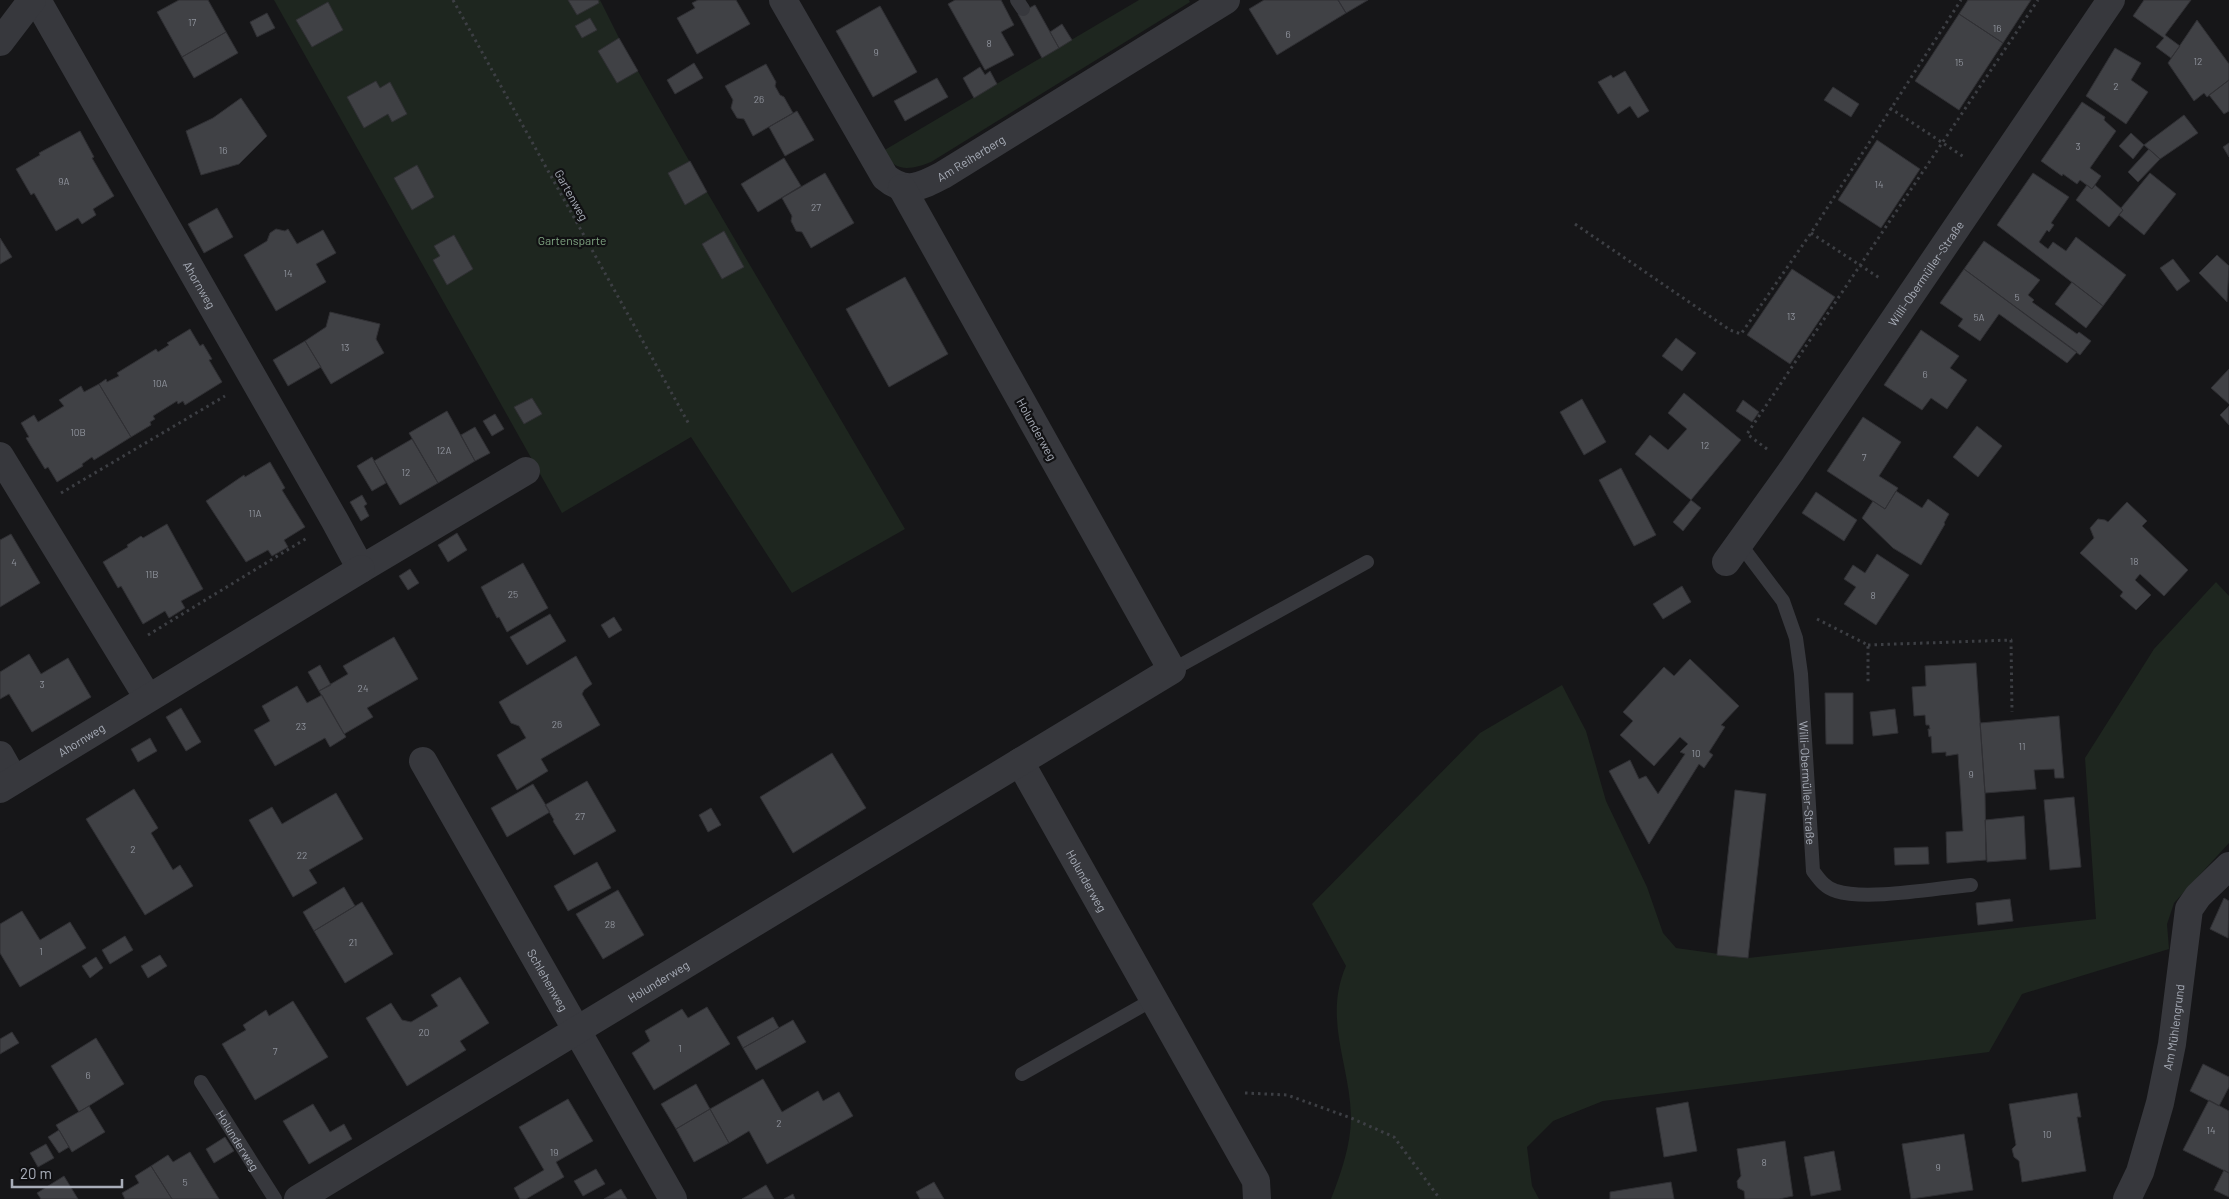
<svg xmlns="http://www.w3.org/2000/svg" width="2229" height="1199" font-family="Barlow,sans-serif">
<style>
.green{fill:#1e261f}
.building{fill:#404145;stroke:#303034}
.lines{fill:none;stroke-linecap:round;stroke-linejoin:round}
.path{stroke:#3d3f44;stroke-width:3;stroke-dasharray:2.5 4;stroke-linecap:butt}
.service{stroke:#37383d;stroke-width:14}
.minor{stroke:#37383d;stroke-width:28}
.labels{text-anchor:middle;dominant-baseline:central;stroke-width:4.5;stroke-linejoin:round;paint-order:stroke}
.number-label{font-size:10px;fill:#8e929b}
.street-label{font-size:12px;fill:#a8adb8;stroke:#111113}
.park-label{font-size:12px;fill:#7fa381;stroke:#111113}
</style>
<rect width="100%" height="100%" fill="#161618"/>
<path class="green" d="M274,0H600L619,38L707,192L905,529L792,593L691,437L562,513Z
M1139,0H1189L1190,2L931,162C910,170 895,173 883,151Z
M2216,582L2229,596V843L2174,903L2167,924L2169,949L2022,994L1989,1052L1603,1101L1553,1121L1527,1147L1532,1186L1539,1199H1331C1341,1173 1351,1145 1351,1117C1350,1064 1323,1019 1346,966L1312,904L1480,733L1562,685L1586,731L1606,801L1647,887L1663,933L1676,948L1748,958L2096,919L2085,758L2154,649Z"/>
<path class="building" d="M179,0H208L226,32L182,57L157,12Z
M568,0H598L599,3L577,15Z
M698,0H736L750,24L697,54L677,18L695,8L692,3Z
M955,0H1001L1014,25L1001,32L1014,55L985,70L948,4Z
M1264,0H1338L1346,13L1277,55L1249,9Z
M1338,0H1368L1346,13Z
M1968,0H2031L2003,43L1959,14Z
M2144,0H2191L2165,35L2180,46L2171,58L2156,47L2164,38L2133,16Z
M328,2L343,30L312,47L296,20Z
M1035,5L1059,48L1042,58L1018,14Z
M880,6L917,72L873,97L836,31Z
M267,13L275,28L257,37L250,22Z
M1959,14L2003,43L1959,110L1915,81Z
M590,18L597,30L582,38L575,26Z
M2197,20L2229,64V80L2207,97L2204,93L2194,101L2168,63Z
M1062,24L1072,40L1059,48L1050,32Z
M226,32L238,53L194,78L182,57Z
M619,38L638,71L617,83L598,51Z
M2115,48L2141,63L2131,80L2148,92L2126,124L2086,96Z
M694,63L703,78L675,94L667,80Z
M766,64L776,82L775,86L780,95L784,97L793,113L753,136L744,119L737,118L731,108L733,100L725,86Z
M980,67L985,75L990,71L997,84L974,98L963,78Z
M1625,71L1649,111L1638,118L1630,106L1618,114L1598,82L1611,75L1613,78Z
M937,78L948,97L905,121L894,101Z
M2229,80V111L2224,114L2209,95Z
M376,81L380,88L390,82L407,114L392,122L388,114L364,128L347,97Z
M1833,87L1859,104L1851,117L1824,100Z
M241,98L267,136L239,164L201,175L186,131L213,118Z
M2082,102L2105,117L2104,120L2116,131L2090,168L2101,176L2092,189L2080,180L2077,184L2063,174L2062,176L2041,161Z
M797,111L814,140L785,156L769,127Z
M2184,115L2198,133L2160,159L2144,145Z
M80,131L94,157L92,158L114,196L93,209L96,215L82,224L78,218L56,231L34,193L31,195L16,169L40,155L39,153Z
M2131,133L2144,145L2133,159L2119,146Z
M1877,140L1920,169L1881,228L1838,200Z
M2229,143V157L2223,147Z
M2149,149L2160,159L2138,182L2128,172Z
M784,158L801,186L758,212L741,184Z
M690,161L707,192L685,205L668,173Z
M417,165L434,197L412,210L394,178Z
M825,173L854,223L811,248L802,232L796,231L791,221L792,216L782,198Z
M2033,173L2069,197L2051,223L2054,225L2049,232L2047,230L2039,242L2048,249L2053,242L2066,251L2076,237L2126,275L2103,306L1997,225Z
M2150,173L2176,194L2144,235L2119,215L2123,210L2121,208Z
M2087,185L2092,189L2095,185L2123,210L2109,227L2076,200Z
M217,208L233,237L204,253L188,224Z
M276,229L285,231L288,229L297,244L323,230L336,253L316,264L326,282L276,311L244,255L267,241L270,233Z
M724,231L744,267L722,279L702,244Z
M454,235L473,269L447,285L433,260L440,256L434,246Z
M0,238L12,257L0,264Z
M1984,241L2040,280L2028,295L2034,300L2032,302L2077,334L2079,332L2091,341L2080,355L1964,269Z
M2217,255L2229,266L2227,302L2199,273Z
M2173,259L2190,281L2177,291L2160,268Z
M1792,269L1835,297L1790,364L1747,335Z
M1964,269L2077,352L2067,363L1999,314L1980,341L1958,326L1963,319L1940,303Z
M905,277L948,354L889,387L846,309Z
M2072,282L2103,306L2086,328L2055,304Z
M330,312L380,324L376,339L384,353L331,384L305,341L326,327Z
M190,329L200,346L203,344L212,359L209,360L222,382L185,405L183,401L178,404L177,401L153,416L155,419L150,422L151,425L131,437L99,384L106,379L107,382L119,376L117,373L156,349L158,352L169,345L167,343Z
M1921,330L1959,356L1950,368L1967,380L1947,409L1931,398L1922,410L1884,385Z
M1676,338L1696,353L1682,371L1662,356Z
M305,341L321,367L288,386L273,360Z
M2229,369V404L2211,388Z
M99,384L131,437L94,460L92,457L82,464L83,466L57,482L48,467L45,469L26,438L29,437L21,423L34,415L38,422L64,406L59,400L81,386L84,392Z
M1684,393L1741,440L1691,500L1635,454L1650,435L1668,450L1687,429L1668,413Z
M532,398L542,414L524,424L514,407Z
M1582,399L1606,442L1584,455L1560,412Z
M1743,400L1759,412L1752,422L1736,411Z
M2229,406V425L2220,415Z
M447,411L475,461L438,483L409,433Z
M495,414L504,429L492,436L483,421Z
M1863,417L1901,442L1879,476L1898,488L1885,509L1827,471Z
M1977,426L2002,446L1978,477L1953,457Z
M475,427L490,453L475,461L461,435Z
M412,439L438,483L400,505L374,461Z
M372,457L386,483L372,491L357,466Z
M270,462L285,488L282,490L305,527L284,540L288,547L272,556L268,550L246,562L206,501L244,475L245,477Z
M1621,468L1656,535L1634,546L1599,480Z
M1896,491L1922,508L1928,499L1949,514L1944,523L1945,524L1921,565L1893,548L1862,518L1873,501L1885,509Z
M1816,492L1857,520L1844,541L1802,513Z
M362,495L367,504L364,506L369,516L361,521L350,502Z
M1691,500L1701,508L1683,531L1673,522Z
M2127,502L2147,521L2142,526L2188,570L2164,596L2140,574L2135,580L2151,595L2136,610L2120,596L2123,592L2080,553L2094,538L2090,528L2098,519L2105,520L2108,522Z
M167,524L203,589L181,601L185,608L169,618L165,611L143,624L121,586L118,588L103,562L128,547L127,545L141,536L143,538Z
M457,533L467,550L448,562L438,545Z
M11,534L40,583L0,607V540Z
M1877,554L1909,575L1876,625L1844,604L1856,587L1844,579L1853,565L1865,573Z
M523,563L548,608L507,632L499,617L497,618L481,587Z
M410,569L419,583L408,590L399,576Z
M1682,586L1691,602L1663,619L1653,604Z
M550,614L566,641L527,665L510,637Z
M614,617L622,630L609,638L601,625Z
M394,637L418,679L367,708L373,717L344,734L319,691L348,674L343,666Z
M29,654L41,674L68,658L91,697L32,732L9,694L0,699V672Z
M576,656L592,684L584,690L582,694L600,725L541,759L548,771L517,790L497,755L526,738L519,726L511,723L499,702Z
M1690,659L1739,706L1721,725L1725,727L1709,752L1713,755L1704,768L1699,764L1649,844L1609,771L1630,760L1639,779L1646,776L1658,794L1685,754L1680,752L1688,744L1680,737L1654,766L1620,735L1633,721L1623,712L1664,667L1674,676Z
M1976,663L1985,793L1986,860L1947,863L1946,832L1963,831L1958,754L1946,756V752L1932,753L1931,736L1929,737L1928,729H1930L1929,725H1926L1925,715L1914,716L1912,687L1926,686L1925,666Z
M320,665L331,685L319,691L308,672Z
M297,686L307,703L322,695L346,737L330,747L325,738L275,766L254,730L270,721L262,706Z
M1825,693H1853V744H1826Z
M181,708L201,742L186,751L166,717Z
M1895,709L1898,733L1873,736L1870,712Z
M2059,716L2064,778H2055L2054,769L2034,770L2036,789L1985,793L1980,723Z
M150,738L157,751L138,762L131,749Z
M832,753L866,808L793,853L760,797Z
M587,781L616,831L574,855L553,821L554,820L545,805Z
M533,784L550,812L507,837L491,808Z
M134,789L158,828L151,833L173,870L180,865L193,886L145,915L86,819Z
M1735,790L1766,794L1748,958L1717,955Z
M336,793L363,839L309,870L317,883L293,897L249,820L272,807L282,824Z
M2074,797L2081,867L2050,870L2044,800Z
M711,808L721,825L708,832L699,815Z
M2024,816L2026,859L1987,862L1985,820Z
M1928,847L1929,864L1895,865L1894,848Z
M597,862L611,888L568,911L554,886Z
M344,887L355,906L314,931L303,912Z
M618,890L644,935L603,959L576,914Z
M2224,898L2229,901L2228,938L2210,929Z
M2010,899L2013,921L1978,925L1976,903Z
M362,902L393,954L345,983L314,931Z
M22,911L40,940L70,922L86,948L20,987L0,953V924Z
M125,936L133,950L110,964L102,950Z
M160,955L167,966L148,978L141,966Z
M96,957L103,968L90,978L82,966Z
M460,977L489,1023L460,1041L466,1050L407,1086L366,1018L391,1003L402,1020L411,1022L438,1006L431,995Z
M293,1001L328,1057L255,1100L222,1044L246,1030L243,1025L266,1010L269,1016Z
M707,1007L730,1044L654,1090L632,1053L650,1041L645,1031L682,1009L688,1018Z
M773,1017L779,1028L743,1048L737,1037Z
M793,1020L806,1042L756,1070L743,1048Z
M12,1032L19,1043L0,1054V1039Z
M96,1038L124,1084L79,1112L51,1066Z
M2203,1064L2229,1077V1087L2219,1106L2190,1091Z
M763,1079L782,1112L818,1091L823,1101L839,1092L853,1116L767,1164L749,1131L729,1143L710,1109Z
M696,1084L710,1109L676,1129L661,1104Z
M2077,1093L2081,1117H2077L2086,1171L2022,1182L2019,1161L2014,1157L2012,1149L2016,1145L2009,1104Z
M568,1099L593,1141L556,1162L564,1177L526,1199H520L514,1188L544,1170L519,1127Z
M2209,1100L2229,1111V1173L2183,1150Z
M1688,1102L1697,1151L1664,1157L1656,1108Z
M313,1104L330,1132L344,1124L352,1139L309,1164L283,1121Z
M89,1106L105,1132L72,1152L56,1125Z
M710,1109L729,1143L694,1162L676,1129Z
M59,1130L69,1147L59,1153L48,1137Z
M1964,1134L1973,1190L1911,1199L1902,1144Z
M225,1137L234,1151L214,1163L206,1149Z
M1785,1141L1793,1196L1779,1199H1745L1744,1191L1738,1188L1737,1181L1741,1176L1737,1149Z
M46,1144L54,1158L38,1167L30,1153Z
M1834,1151L1841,1190L1811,1196L1804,1157Z
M190,1152L219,1199H172L151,1166L168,1155L173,1162Z
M151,1166L172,1199H125L122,1193L139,1183L135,1176Z
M596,1169L605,1184L583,1196L574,1181Z
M2224,1170L2229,1173V1197L2214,1190Z
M64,1176L78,1199H41L37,1193Z
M934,1182L944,1199H920L916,1192Z
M1671,1182L1674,1199H1610V1192Z
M766,1185L774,1199H742Z
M621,1189L627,1199H604Z
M793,1194L795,1199H784Z"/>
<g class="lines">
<path class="path" d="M453,0L690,426
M1890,108L1964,157
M1575,224L1730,330L1741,334L1811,233L1961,0
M1811,233L1881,279
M1767,449L1747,434L2038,0
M61,493L225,396
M1817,619L1868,645V683
M148,635L307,538
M1868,645L2011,640L2012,712
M1245,1093L1287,1095L1351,1118L1394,1137L1440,1199"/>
<g class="service">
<path d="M1017,0L1023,9"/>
<path id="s1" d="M1740,544L1783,601L1796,638L1801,674L1813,871C1819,879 1825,888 1836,891C1867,901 1936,888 1971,885"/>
<path d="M1172,670L1367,562"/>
<path d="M1022,1074L1154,999"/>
<path id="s2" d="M201,1082L275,1199"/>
</g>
<g class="minor">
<path id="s3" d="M37,0L335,521L361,569L526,471"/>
<path id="s4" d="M783,0L885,177C906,195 922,186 943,175L1226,0"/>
<path d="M0,42L32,0"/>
<path d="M0,456L148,698"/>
<path id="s5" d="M1726,562L1792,470L2111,0"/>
<path d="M0,755L14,780"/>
<path id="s6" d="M423,761L673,1199"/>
<path id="s7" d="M1020,762L1256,1181L1257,1199"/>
<path id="s8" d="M0,789L361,569"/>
<path id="s9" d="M298,1199L1172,670L902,188"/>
<path id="s10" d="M2127,1199L2140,1172L2160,1103L2172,1044L2189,909L2198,896L2229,866"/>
</g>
</g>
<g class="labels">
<g class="number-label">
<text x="192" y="22">17</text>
<text x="1997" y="28">16</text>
<text x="1288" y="34">6</text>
<text x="989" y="43">8</text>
<text x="876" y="52">9</text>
<text x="2198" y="61">12</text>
<text x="1959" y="62">15</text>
<text x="2116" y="86">2</text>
<text x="759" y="99">26</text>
<text x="2078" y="146">3</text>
<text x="223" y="150">16</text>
<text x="64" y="181">9A</text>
<text x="1879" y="184">14</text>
<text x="816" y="207">27</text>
<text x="288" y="273">14</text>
<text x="2017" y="297">5</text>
<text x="1791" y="316">13</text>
<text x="1979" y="317">5A</text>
<text x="345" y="347">13</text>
<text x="1925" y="374">6</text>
<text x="160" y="383">10A</text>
<text x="78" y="432">10B</text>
<text x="1705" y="445">12</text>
<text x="444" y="450">12A</text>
<text x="1864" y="457">7</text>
<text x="406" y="472">12</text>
<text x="255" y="513">11A</text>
<text x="2134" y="561">18</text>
<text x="14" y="562">4</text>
<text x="152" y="574">11B</text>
<text x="513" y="594">25</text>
<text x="1873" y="595">8</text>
<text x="42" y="684">3</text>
<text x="363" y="688">24</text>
<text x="557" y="724">26</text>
<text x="301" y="726">23</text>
<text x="2022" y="746">11</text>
<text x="1696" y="753">10</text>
<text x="1971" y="774">9</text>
<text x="580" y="816">27</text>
<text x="133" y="849">2</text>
<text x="302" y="855">22</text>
<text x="610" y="924">28</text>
<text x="353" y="942">21</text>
<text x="41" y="951">1</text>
<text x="424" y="1032">20</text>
<text x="680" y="1048">1</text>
<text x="275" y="1051">7</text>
<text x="88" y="1075">6</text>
<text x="779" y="1123">2</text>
<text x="2211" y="1130">14</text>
<text x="2047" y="1134">10</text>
<text x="554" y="1152">19</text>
<text x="1764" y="1162">8</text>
<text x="1938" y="1167">9</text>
<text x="185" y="1182">5</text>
</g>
<g class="street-label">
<text stroke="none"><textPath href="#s4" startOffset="300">Am Reiherberg</textPath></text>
<text transform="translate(572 195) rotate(61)">Gartenweg</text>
<text stroke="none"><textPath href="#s5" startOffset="351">Willi-Obermüller-Straße</textPath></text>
<text stroke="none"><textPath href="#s3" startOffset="328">Ahornweg</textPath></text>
<text transform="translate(1037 429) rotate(61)">Holunderweg</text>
<text stroke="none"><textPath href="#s8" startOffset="95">Ahornweg</textPath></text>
<text stroke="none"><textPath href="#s1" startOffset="256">Willi-Obermüller-Straße</textPath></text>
<text stroke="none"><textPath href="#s7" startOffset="136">Holunderweg</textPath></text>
<text stroke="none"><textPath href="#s6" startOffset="252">Schlehenweg</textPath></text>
<text stroke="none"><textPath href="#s9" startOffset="421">Holunderweg</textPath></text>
<text stroke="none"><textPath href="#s10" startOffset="179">Am Mühlengrund</textPath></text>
<text stroke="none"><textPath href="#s2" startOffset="69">Holunderweg</textPath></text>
</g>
<g class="park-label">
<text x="572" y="240">Gartensparte</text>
</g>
</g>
<path d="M12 1179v8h110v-8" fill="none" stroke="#a8adb8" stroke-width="2.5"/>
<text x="20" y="1179" font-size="15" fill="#a8adb8" stroke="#111113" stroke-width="4" paint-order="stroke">20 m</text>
</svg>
